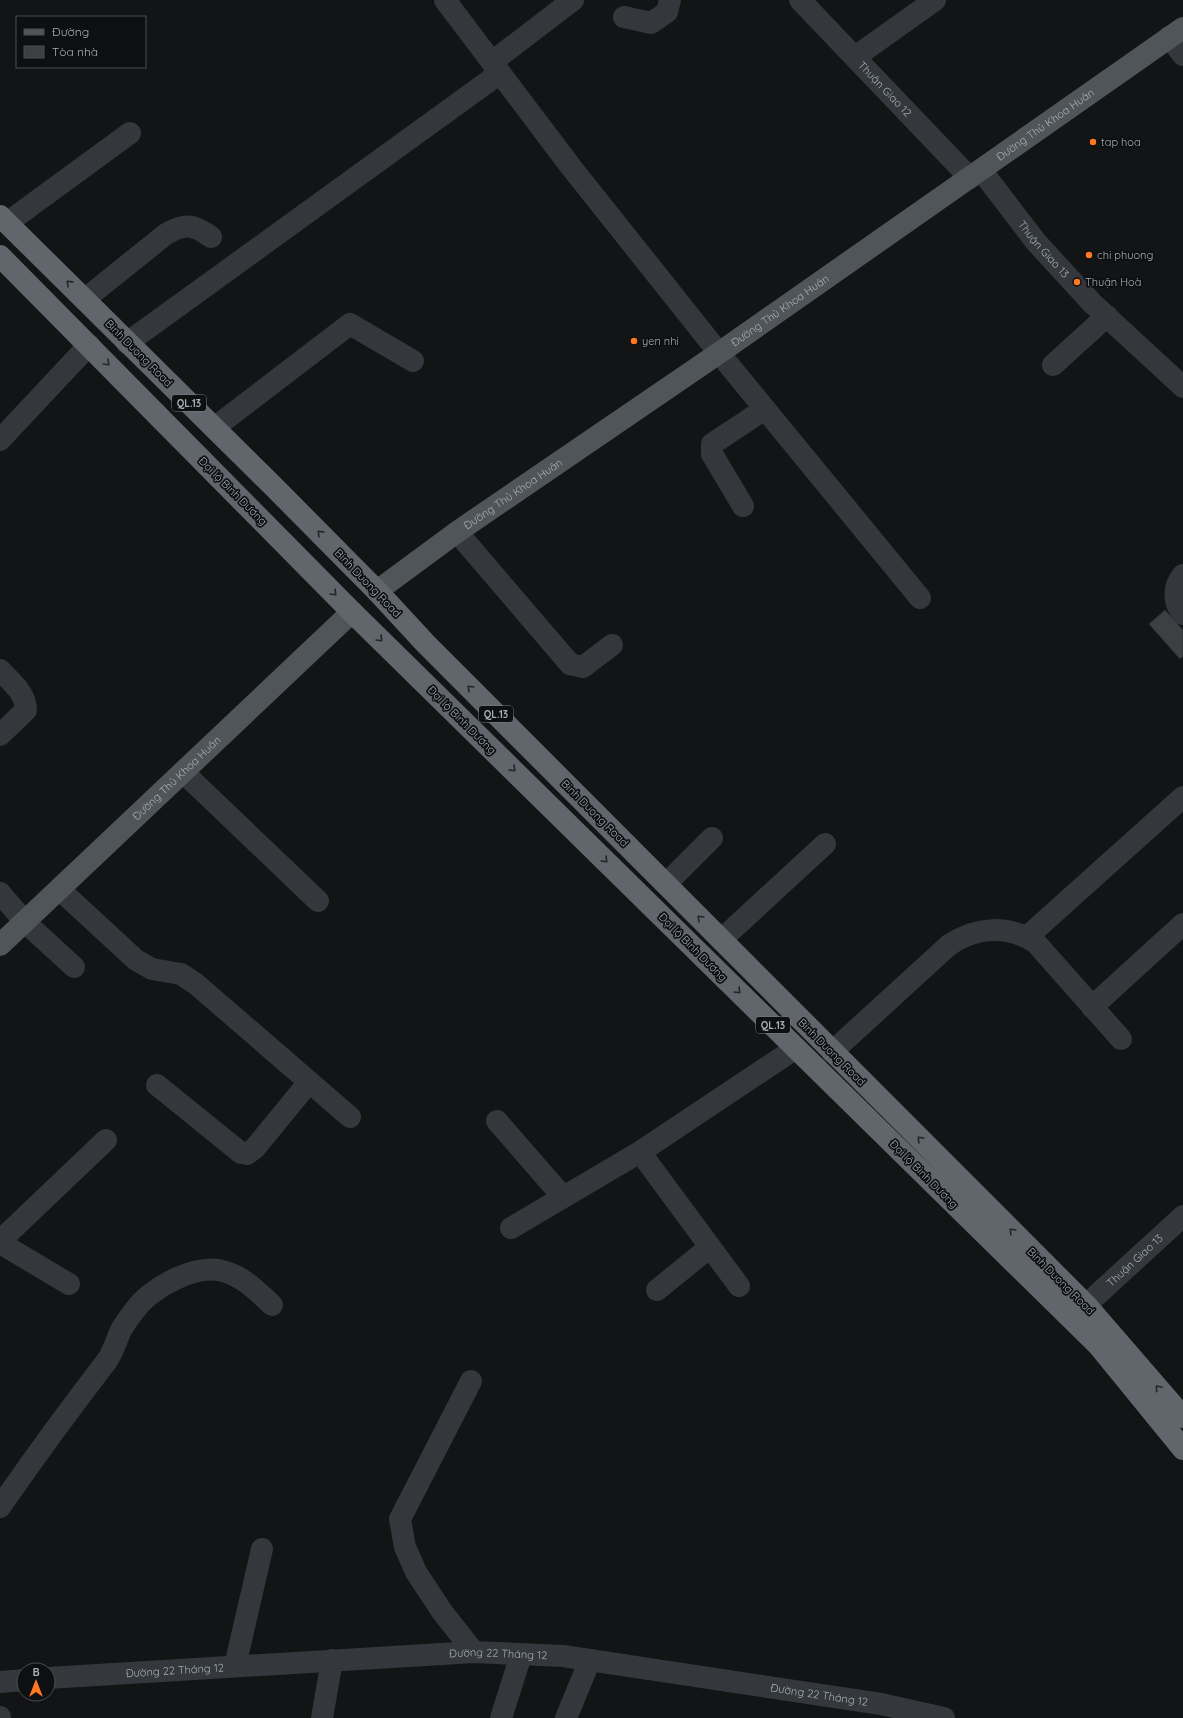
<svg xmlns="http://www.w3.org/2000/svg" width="1183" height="1718" font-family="Quicksand,sans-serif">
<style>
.building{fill:#3d3f43;stroke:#2d2e31}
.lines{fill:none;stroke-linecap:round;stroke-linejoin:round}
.minor{stroke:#34373b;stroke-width:22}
.major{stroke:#50555a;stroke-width:22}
.highway{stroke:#60666c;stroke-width:22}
.oneway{stroke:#222527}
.poi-dot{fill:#ff7922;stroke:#0e0f10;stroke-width:1.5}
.labels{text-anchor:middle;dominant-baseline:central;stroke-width:3.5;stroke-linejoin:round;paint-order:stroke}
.shield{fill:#0e0f10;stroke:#777f85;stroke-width:1}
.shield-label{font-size:10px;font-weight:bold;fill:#a4afb7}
.street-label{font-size:11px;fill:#a4afb7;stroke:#0e0f10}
.poi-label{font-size:11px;fill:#a4afb7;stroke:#0e0f10;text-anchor:start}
</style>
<rect width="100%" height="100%" fill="#131415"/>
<path class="building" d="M1165,610L1183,630V656L1180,659L1149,624Z"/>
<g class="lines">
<g class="minor">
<path d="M445,0L571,167L719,353L920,598"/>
<path id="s1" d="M800,0L970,178"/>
<path d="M624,17L651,23L667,12L670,0"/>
<path d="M1169,37L1183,55"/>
<path d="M855,57L935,0"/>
<path d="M492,62L573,0"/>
<path id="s2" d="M981,170L1036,242L1092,303L1183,387"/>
<path d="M7,223L130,133"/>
<path d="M85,299L166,234C185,223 193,224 211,237"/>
<path d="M127,343L500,73"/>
<path d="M1053,365L1107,316"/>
<path d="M214,428L350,324L413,361"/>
<path d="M0,440L89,345"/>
<path d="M743,506L712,454V444L765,409"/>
<path d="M457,532L570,664L583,667L612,645"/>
<path d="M1183,575C1173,586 1173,603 1183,614"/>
<path d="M0,670C11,682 26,693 26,710L0,735"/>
<path d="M183,772L318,901"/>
<path d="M666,884L712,838"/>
<path d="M59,889L136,960L152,969L181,974L196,984L350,1117"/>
<path d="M0,893L25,922L74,967"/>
<path d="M1027,937L1183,797"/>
<path d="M721,940L825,844"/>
<path d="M1092,1007L1183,924"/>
<path d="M832,1052L949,945C976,927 1008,924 1036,943L1121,1039"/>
<path d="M157,1085L241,1153L247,1154L255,1148L309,1082"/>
<path d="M497,1121L563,1197"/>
<path d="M640,1152L739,1286"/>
<path d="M511,1228L640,1152L796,1048"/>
<path d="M0,1241L106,1140"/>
<path d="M0,1243L69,1284"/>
<path d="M657,1290L710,1247"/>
<path id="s3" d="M1086,1305L1183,1216"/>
<path d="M471,1381L400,1519L405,1547L416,1572L443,1613L474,1652"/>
<path d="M0,1507C34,1458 69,1410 106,1362C113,1353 116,1341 121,1330C125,1323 130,1316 135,1310C151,1287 198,1262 226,1272C245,1278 258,1292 272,1305"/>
<path d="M235,1666L262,1549"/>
<path id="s4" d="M48,1678L474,1652L563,1656L881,1704L944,1718"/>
<path d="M0,1682L24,1680"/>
<path d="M0,1717V1718"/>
<path d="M322,1718L332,1660"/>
<path d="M501,1718L521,1655"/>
<path d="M566,1718L590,1660"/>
</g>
<g class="major">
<path id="s5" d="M377,591L457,532L719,353L1183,28"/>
<path id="s6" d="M0,945L352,612"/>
</g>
<path class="highway" d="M0,216L273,486L377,591L426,644L1086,1305L1183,1417
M0,256L352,612L1099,1346L1183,1449"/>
</g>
<defs><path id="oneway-chevron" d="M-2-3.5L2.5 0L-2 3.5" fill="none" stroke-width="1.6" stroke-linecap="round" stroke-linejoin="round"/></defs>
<g class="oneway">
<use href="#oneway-chevron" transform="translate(69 283) rotate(-136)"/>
<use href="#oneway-chevron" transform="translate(107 363) rotate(45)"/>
<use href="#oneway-chevron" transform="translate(320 533) rotate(-135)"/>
<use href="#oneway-chevron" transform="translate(334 593) rotate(45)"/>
<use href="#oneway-chevron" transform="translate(380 639) rotate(45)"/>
<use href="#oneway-chevron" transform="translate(470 688) rotate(-135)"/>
<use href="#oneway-chevron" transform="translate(513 769) rotate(45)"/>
<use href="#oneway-chevron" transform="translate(605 860) rotate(45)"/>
<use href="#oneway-chevron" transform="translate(700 918) rotate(-135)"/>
<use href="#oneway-chevron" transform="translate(738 991) rotate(45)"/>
<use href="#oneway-chevron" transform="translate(920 1139) rotate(-135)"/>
<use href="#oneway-chevron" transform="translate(1012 1231) rotate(-135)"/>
<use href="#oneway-chevron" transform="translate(1158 1388) rotate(-130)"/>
</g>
<g class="poi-dot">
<circle cx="1093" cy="142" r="4"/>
<circle cx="1089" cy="255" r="4"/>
<circle cx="1077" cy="282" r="4"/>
<circle cx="634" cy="341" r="4"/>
</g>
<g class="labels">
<g class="shield">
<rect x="172" y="395" width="34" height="16" rx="3"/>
<rect x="479" y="706" width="34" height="16" rx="3"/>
<rect x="756" y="1017" width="34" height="16" rx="3"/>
</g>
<g class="shield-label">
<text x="189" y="403">QL.13</text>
<text x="496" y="714">QL.13</text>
<text x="773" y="1025">QL.13</text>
</g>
<g class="street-label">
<text stroke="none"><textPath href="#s1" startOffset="123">Thuận Giao 12</textPath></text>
<text stroke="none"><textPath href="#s5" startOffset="815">Đường Thủ Khoa Huân</textPath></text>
<text stroke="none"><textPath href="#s2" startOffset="101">Thuận Giao 13</textPath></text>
<text stroke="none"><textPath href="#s5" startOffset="491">Đường Thủ Khoa Huân</textPath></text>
<text transform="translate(139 353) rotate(45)">Binh Duong Road</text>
<text transform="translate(233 491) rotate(45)">Đại lộ Bình Dương</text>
<text stroke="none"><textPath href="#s5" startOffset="167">Đường Thủ Khoa Huân</textPath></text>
<text transform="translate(368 583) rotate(46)">Binh Duong Road</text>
<text transform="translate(462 720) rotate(45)">Đại lộ Bình Dương</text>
<text stroke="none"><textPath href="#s6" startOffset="243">Đường Thủ Khoa Huân</textPath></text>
<text transform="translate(595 813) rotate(45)">Binh Duong Road</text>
<text transform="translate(693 947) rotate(45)">Đại lộ Bình Dương</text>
<text transform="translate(832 1052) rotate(45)">Binh Duong Road</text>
<text transform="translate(924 1174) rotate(45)">Đại lộ Bình Dương</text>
<text stroke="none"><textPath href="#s3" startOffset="66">Thuận Giao 13</textPath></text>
<text transform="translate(1061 1281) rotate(45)">Binh Duong Road</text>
<text stroke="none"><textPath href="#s4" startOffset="451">Đường 22 Tháng 12</textPath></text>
<text stroke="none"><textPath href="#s4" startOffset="127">Đường 22 Tháng 12</textPath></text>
<text stroke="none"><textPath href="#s4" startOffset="775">Đường 22 Tháng 12</textPath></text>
</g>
<g class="poi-label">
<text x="1101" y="142">tap hoa</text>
<text x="1097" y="255">chi phuong</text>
<text x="1085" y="282">Thuận Hoà</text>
<text x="642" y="341">yen nhi</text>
</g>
</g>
<rect x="16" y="16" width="130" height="52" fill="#0e0f10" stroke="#4a4f53"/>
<rect x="24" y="29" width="20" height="6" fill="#50555a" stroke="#4a4f53"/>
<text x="52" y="36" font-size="12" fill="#a4afb7">Đường</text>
<rect x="24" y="46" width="20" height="12" fill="#3d3f43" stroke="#4a4f53"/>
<text x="52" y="56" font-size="12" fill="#a4afb7">Tòa nhà</text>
<g transform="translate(36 1682)"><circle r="19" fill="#0e0f10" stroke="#4a4f53"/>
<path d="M0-3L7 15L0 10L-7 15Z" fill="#ff7922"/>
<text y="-6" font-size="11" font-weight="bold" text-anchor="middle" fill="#a4afb7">B</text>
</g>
</svg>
